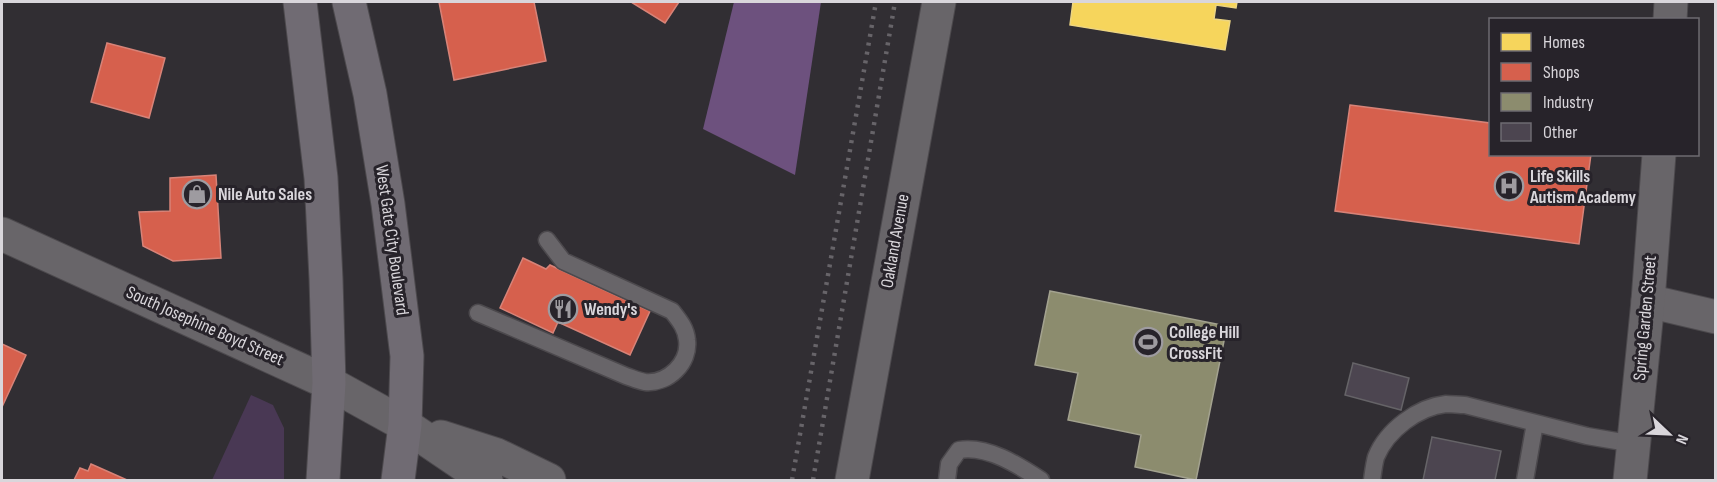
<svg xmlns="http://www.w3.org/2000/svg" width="1717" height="482" font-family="'Sofia Sans Condensed',sans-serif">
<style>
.green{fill:#493854}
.forest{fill:#6d517e}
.homes{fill:#f6d55c;stroke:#edd582;stroke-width:1.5}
.shops{fill:#d6604d;stroke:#d78378;stroke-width:1.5}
.industry{fill:#8c8c6e;stroke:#a3a28f;stroke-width:1.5}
.building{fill:#4c4550;stroke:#656367;stroke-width:1.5}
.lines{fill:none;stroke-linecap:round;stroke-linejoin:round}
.lane-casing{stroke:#4c494d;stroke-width:19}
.street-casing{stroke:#4c494d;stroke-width:35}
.secondary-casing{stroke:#4c494d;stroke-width:35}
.primary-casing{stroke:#4c494d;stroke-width:35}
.lane{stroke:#686569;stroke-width:16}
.street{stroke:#686569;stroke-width:33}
.secondary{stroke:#686569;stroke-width:33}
.primary{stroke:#706b73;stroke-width:33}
.rail{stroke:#676469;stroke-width:4.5;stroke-dasharray:3 6;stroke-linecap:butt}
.labels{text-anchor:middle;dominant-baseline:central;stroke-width:6;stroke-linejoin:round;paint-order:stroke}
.poi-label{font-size:18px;font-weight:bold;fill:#d9d6db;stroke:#27232a;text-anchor:start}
.street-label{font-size:18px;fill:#d9d6db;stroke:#27232a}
</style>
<rect width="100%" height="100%" fill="#312e33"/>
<path class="green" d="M251,395L273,405L284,428V480H212Z"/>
<path class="forest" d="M734,2H821L795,175L703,129Z"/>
<path class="homes" d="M1073,2H1237L1236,8L1216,5L1214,19L1230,21L1225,50L1070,25Z"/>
<path class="shops" d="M439,2H534L546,61L454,80Z
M631,2H679L665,23Z
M107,43L165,58L149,118L91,102Z
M1350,105L1490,123V154H1591L1579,244L1335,211Z
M216,175L221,258L173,261L143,246L139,212L170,211V178Z
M523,258L546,269L550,265L650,311L630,355L558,322L553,333L500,308Z
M2,344L26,355L2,407Z
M91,464L127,480H74L80,468L88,471Z"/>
<path class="industry" d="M1050,291L1227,326L1196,480L1135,467L1141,435L1068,420L1078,373L1035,365Z"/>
<path class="building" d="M1353,363L1409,378L1401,410L1345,395Z
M1432,437L1501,451L1495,480H1423Z"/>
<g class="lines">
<g class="lane-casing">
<path id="lane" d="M478,313L626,376C632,378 639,381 645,382C668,384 690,363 687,340C686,328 679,320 672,311L563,261L547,240
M947,480L949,464L959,450C987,445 1018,465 1041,480
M1372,480C1373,473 1374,464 1376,457C1387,430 1418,407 1446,404C1452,404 1459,405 1465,405L1587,436L1634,444
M1525,480L1535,423"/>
</g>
<g class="street-casing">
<path id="street" d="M1648,301L1716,317
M852,480L939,2"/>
</g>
<g class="secondary-casing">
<path id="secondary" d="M1670,20L1671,2
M2,234L329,383L405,425L486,480
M441,437L497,455L549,480
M1630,480L1648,301L1659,154"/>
</g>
<g class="primary-casing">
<path id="primary" d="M300,2L321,178L326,279L329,383L323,480
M349,2L370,94L388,204L407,356L405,425L398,480"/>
</g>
<use href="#lane" class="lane"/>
<use href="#street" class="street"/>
<use href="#secondary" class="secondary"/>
<use href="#primary" class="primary"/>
<path class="rail" d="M792,480L876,2
M813,480L895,2"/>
</g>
<defs>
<g id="hospital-ring" transform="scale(1.5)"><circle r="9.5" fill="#27232a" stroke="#9e9ba0" stroke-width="1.5"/><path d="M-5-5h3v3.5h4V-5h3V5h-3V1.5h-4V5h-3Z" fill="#9e9ba0"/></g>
<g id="shop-ring" transform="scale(1.5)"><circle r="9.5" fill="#27232a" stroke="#9e9ba0" stroke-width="1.5"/><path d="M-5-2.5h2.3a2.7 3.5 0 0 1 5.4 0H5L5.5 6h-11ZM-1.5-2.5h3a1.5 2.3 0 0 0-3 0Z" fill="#9e9ba0"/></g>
<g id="restaurant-ring" transform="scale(1.5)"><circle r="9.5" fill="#27232a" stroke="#9e9ba0" stroke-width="1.5"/><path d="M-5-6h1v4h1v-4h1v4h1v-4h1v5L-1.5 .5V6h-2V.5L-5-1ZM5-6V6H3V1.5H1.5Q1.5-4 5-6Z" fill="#9e9ba0"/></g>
<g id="stadium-ring" transform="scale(1.5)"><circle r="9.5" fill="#27232a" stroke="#9e9ba0" stroke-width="1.5"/><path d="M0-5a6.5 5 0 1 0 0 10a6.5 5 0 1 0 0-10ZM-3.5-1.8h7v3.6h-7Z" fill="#9e9ba0"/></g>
</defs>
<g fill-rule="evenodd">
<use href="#hospital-ring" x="1509" y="186"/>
<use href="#shop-ring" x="197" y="194"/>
<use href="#restaurant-ring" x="563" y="309"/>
<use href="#stadium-ring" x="1148" y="342"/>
</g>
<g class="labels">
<g class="poi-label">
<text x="1530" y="176">Life Skills<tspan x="1530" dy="21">Autism Academy</tspan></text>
<text x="218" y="194">Nile Auto Sales</text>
<text x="584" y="309">Wendy's</text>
<text x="1169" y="332">College Hill<tspan x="1169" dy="21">CrossFit</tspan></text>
</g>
<g class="street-label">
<text transform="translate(392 240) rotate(82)">West Gate City Boulevard</text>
<text transform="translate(895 241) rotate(-80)">Oakland Avenue</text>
<text transform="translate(1645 318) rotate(-85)">Spring Garden Street</text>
<text transform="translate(205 326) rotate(24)">South Josephine Boyd Street</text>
</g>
</g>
<rect width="1717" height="482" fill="none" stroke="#d9d6db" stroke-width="6"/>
<rect x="1489" y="18" width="210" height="138" fill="#27232a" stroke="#6e6b71" stroke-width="1.5"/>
<rect x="1501" y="33" width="30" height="18" fill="#f6d55c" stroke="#6e6b71" stroke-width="1.5"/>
<text x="1543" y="48" font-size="18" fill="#d9d6db">Homes</text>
<rect x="1501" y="63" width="30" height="18" fill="#d6604d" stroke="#6e6b71" stroke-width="1.5"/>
<text x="1543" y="78" font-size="18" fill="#d9d6db">Shops</text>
<rect x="1501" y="93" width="30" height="18" fill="#8c8c6e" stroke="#6e6b71" stroke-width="1.5"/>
<text x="1543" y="108" font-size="18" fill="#d9d6db">Industry</text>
<rect x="1501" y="123" width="30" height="18" fill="#4c4550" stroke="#6e6b71" stroke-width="1.5"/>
<text x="1543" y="138" font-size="18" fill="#d9d6db">Other</text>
<g transform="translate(1669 434) rotate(113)" stroke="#27232a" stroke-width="4.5" paint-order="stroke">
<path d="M0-4.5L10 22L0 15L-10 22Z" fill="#d9d6db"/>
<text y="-9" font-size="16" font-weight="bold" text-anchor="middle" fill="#d9d6db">N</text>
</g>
</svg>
